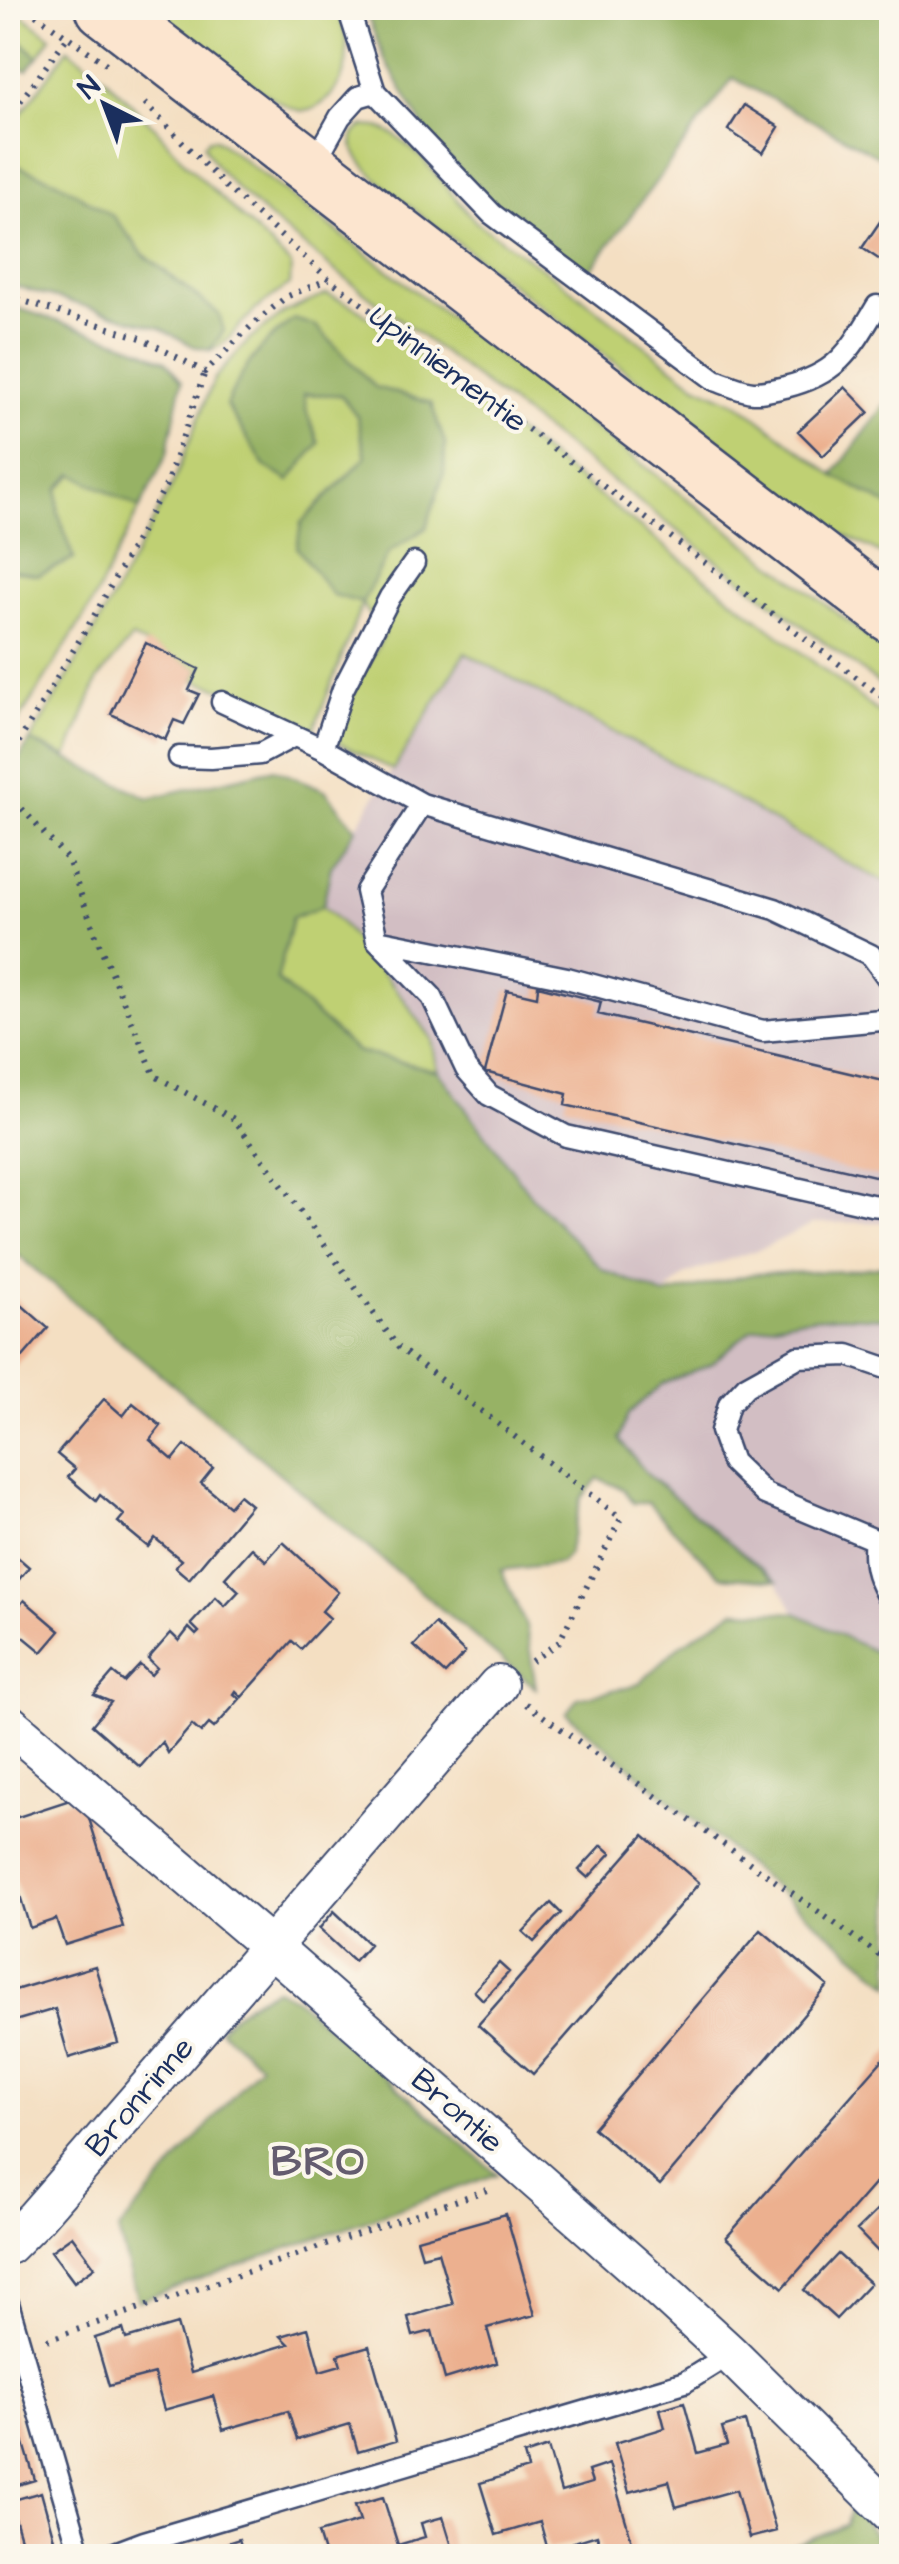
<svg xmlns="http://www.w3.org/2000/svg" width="899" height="2564" font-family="'Architects Daughter',sans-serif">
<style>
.industrial{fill:#d2bec3}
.green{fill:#bfd073;stroke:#6d8068;stroke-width:2.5;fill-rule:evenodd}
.forest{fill:#97b265;stroke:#597062;stroke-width:2.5}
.building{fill:#ecb08f}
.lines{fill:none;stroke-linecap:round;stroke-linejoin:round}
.service-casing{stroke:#3c496d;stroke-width:25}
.minor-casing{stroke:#3c496d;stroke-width:42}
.secondary-casing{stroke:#3c496d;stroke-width:60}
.path{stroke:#3c496d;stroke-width:6;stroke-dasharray:2.5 8;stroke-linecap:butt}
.service{stroke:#fff;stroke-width:20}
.minor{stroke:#fff;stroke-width:38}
.secondary{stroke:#fce5cf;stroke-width:55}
.path-bridge{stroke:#3c496d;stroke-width:6;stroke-dasharray:2.5 8;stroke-linecap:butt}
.labels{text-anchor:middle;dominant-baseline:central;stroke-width:8;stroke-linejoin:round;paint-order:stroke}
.street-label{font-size:32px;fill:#1b2f5e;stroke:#fbf7ec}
.district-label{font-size:42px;font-weight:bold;letter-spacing:2.5px;fill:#645c6f;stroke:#fbf7ec}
</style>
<rect width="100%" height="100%" fill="#fbf7ec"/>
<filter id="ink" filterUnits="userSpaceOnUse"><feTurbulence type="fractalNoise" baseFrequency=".01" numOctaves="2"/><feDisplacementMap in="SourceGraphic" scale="20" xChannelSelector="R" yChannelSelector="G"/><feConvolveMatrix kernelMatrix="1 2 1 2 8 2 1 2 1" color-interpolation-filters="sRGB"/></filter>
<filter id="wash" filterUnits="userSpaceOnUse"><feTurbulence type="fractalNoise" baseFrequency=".0048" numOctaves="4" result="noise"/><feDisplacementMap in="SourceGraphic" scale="40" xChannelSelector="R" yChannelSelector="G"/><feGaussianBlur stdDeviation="2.25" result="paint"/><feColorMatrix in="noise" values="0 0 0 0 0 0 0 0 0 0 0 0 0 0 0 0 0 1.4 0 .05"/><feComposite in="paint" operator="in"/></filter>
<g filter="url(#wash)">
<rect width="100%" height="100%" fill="#f4dfc2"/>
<path class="industrial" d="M465,653L694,775L847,863L891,885V1222L814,1223L763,1248L686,1274L664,1295L603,1270L532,1197L438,1071L432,1039L404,999L341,923L323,906L331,867Z
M841,1315L891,1318V1660L796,1613L776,1581L648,1475L618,1440L628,1414L662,1384L711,1364L752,1329L797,1319Z"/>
<path class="green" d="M8,8L18,12L51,37L38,57L8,29Z
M152,8H337C347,33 353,64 336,89C330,98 317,110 305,111C277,113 179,28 152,8Z
M68,49L102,75L152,124L187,165L291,265L290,285C273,295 259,306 245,320C233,331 227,346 210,350L223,331L218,314L143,254L114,217L8,162V132Z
M365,126L378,127L395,135L421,157L476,222L555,277L696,385L739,404L833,475L891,507V560C869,545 844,537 821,524C790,505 763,478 735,454L392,193C378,180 330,140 365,126Z
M209,139H216L891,654V693L332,268C301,242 214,180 204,144Z
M327,294L356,307L891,722V885L847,863L694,775L465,653L393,770L335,741L353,690L384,635L362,604L314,729L234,693L194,680L199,669L132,638L98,679L67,757L30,741L93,634L172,486L214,379L249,340L285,312ZM316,326L375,387L431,403L426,528L389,552L362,603L301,523L366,457L357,416L341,395L303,394L307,413L319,443L265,466L256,450Z
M74,474L140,508L89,609L8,738V569L38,575L74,559L58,512V489Z
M323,906L341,923L404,999L432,1039L438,1071L356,1051L277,980L292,918Z"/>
<path class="forest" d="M364,8H891V163L733,78L589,272L492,204L431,140L384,58Z
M8,29L38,57L27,70L8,65Z
M8,162L57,181L114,217L143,254L219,314L224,331L210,350L193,346L160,328L8,284Z
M8,305L136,347L166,361L182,381L167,454L140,508L73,474L58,489V512L74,559L38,575L8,569Z
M294,319L316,326L375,387L431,403L445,443L444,473L426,528L389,552L362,603L333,595L297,548L301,523L366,457L357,416L341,395L304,394L307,413L319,443L289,481L265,466L226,405C244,366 259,345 294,319Z
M891,397V507L833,475Z
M30,741L149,798L274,769L325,790L356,829L331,867L323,906L292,918L277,980L356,1051L438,1071L532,1197L603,1270L664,1295L753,1274L845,1271L891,1265V1318L841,1316L797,1319L752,1329L711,1364L662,1384L628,1414L619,1439L648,1475L776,1581L720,1576L648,1503H633L623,1489L598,1478L581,1499L568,1554L561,1563L501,1570L526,1626L536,1688L8,1247V775Z
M735,1610L796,1613L891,1660V1985L566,1713L578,1698L639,1684L679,1646Z
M276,1989L295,1998L497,2174L138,2301L118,2231L260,2064L219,2029C236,2010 254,1999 276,1989Z
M852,2501L888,2556H766L846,2525Z"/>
<g id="blocks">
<path class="building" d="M744,105L779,127L763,153L728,130Z
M892,204V268L862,248Z
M845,387L869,412L823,456L798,431Z
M146,643L199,669L189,690L199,694L184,724L174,720L165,740L111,714Z
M538,986L601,1002L598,1014L892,1083V1180L565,1105L567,1094L485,1072L507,990L537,997Z
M8,1293L48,1328L8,1374Z
M104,1399L123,1416L133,1403L161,1426L150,1440L173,1460L185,1445L213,1468L201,1483L229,1506L239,1495L251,1505L189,1579L175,1567L181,1560L155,1538L148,1547L118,1522L124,1515L100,1495L96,1501L68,1477L75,1469L57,1454Z
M283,1542L338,1592L322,1611L330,1618L301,1649L292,1641L242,1697L236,1691L234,1694L240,1699L214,1728L209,1724L201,1733L192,1725L168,1753L162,1742L140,1767L92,1725L111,1702L94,1695L113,1673L124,1682L140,1665L151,1675L157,1668L148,1659L171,1633L179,1641L189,1628L196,1635L199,1632L191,1624L216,1597L225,1606L239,1591L225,1578L252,1548L266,1561Z
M8,1549L29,1567L8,1593Z
M24,1600L60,1631L42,1652L8,1624V1620Z
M435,1624L465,1653L445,1674L414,1646Z
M82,1796L123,1927L65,1945L56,1919L30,1928L15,1879L8,1881V1807L12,1819Z
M644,1835L699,1883L533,2074L478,2025Z
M602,1845L611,1853L588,1878L579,1870Z
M551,1903L561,1913L534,1942L523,1932Z
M334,1911L369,1944L354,1961L319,1929Z
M761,1930L828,1986L660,2185L593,2128Z
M499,1963L509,1972L483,2000L474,1991Z
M95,1966L118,2043L69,2058L55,2009L8,2023V1992Z
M892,2049V2164L783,2288L726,2238Z
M892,2196V2257L887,2261L857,2230Z
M506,2214L535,2315L487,2328L497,2363L445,2379L432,2331L413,2336L408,2317L453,2304L438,2252L422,2256L417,2239Z
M72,2236L95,2267L74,2282L51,2251Z
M838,2254L870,2283L836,2319L804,2290Z
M177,2324L191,2373L289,2344L281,2336L308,2328L320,2371L341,2365L338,2355L369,2346L396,2441L358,2452L350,2424L297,2440L288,2411L223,2430L213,2396L164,2410L154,2374L109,2386L95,2338L123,2329L126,2339Z
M8,2390L35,2480L8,2488Z
M684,2402L698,2453L727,2445L722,2428L745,2421L776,2531L749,2538L736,2490L676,2507L669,2481L629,2492L615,2443L665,2428L660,2409Z
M548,2447L561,2492L592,2483L588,2471L609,2464L636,2555L603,2556L597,2535L548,2550L540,2522L496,2535L480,2483L528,2469L524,2455Z
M41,2492L57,2550L26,2556L10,2501Z
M383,2497L398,2545L425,2537L421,2523L443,2517L455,2556H325L318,2533L360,2521L355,2505Z
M239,2539L244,2556H231L227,2543Z"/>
</g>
</g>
<g filter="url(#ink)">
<use href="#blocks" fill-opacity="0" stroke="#3c496d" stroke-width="2.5"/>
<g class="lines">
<g class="service-casing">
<path id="service" d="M348,8L375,92L492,214L715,380C727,384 741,391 753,392C763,393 775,389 785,387C838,374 850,351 877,306
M312,167L340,117L358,97L375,92
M222,702L323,749L422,804
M323,749L343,689L390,597L414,563
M179,757L211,758L260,754L294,736
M377,940L567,978L763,1031L892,1019
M892,984L871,955L775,909L422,804L366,891L377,940L432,997L466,1069L489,1095L566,1136L871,1205L892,1207
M892,1370L848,1355L798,1357L746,1386L729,1404L721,1431L732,1462L765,1494L875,1540L892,1543
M875,1540C871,1567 879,1582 892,1605
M8,2303L81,2556
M107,2556L144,2542L685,2382L730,2354"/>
</g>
<g class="minor-casing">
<path id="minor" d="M8,1723L271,1947L651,2281L730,2354L892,2514
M8,2245L35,2218L498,1685"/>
</g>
<g class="secondary-casing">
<path id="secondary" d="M104,8L892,615"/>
</g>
<path class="path" d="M145,103L226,187L329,279L892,704
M8,118L69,35
M8,296L141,338L205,372L251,326L286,297L329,279
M8,760L98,609L166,485L205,372
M8,793L68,860L102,951L155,1076L234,1119L398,1347L621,1518L559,1642L526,1665
M526,1704L892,1964
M47,2340L490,2189"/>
<use href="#service" class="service"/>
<use href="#minor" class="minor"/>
<use href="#secondary" class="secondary"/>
<path class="path-bridge" d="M27,8L109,66"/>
</g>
</g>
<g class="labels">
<g class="street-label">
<text transform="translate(448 369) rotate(37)">Upinniementie</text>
<text transform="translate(140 2097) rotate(-49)">Bronrinne</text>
<text transform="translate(457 2111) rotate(41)">Brontie</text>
</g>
<g class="district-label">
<text x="319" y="2163">BRO</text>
</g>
</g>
<rect width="899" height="2564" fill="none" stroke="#fbf7ec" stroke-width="40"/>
<g transform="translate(105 105) rotate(318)" stroke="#fbf7ec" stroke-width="8" paint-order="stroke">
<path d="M0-8L18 38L0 25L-18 38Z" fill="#1b2f5e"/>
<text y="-15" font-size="28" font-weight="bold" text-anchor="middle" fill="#1b2f5e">N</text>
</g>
</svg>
